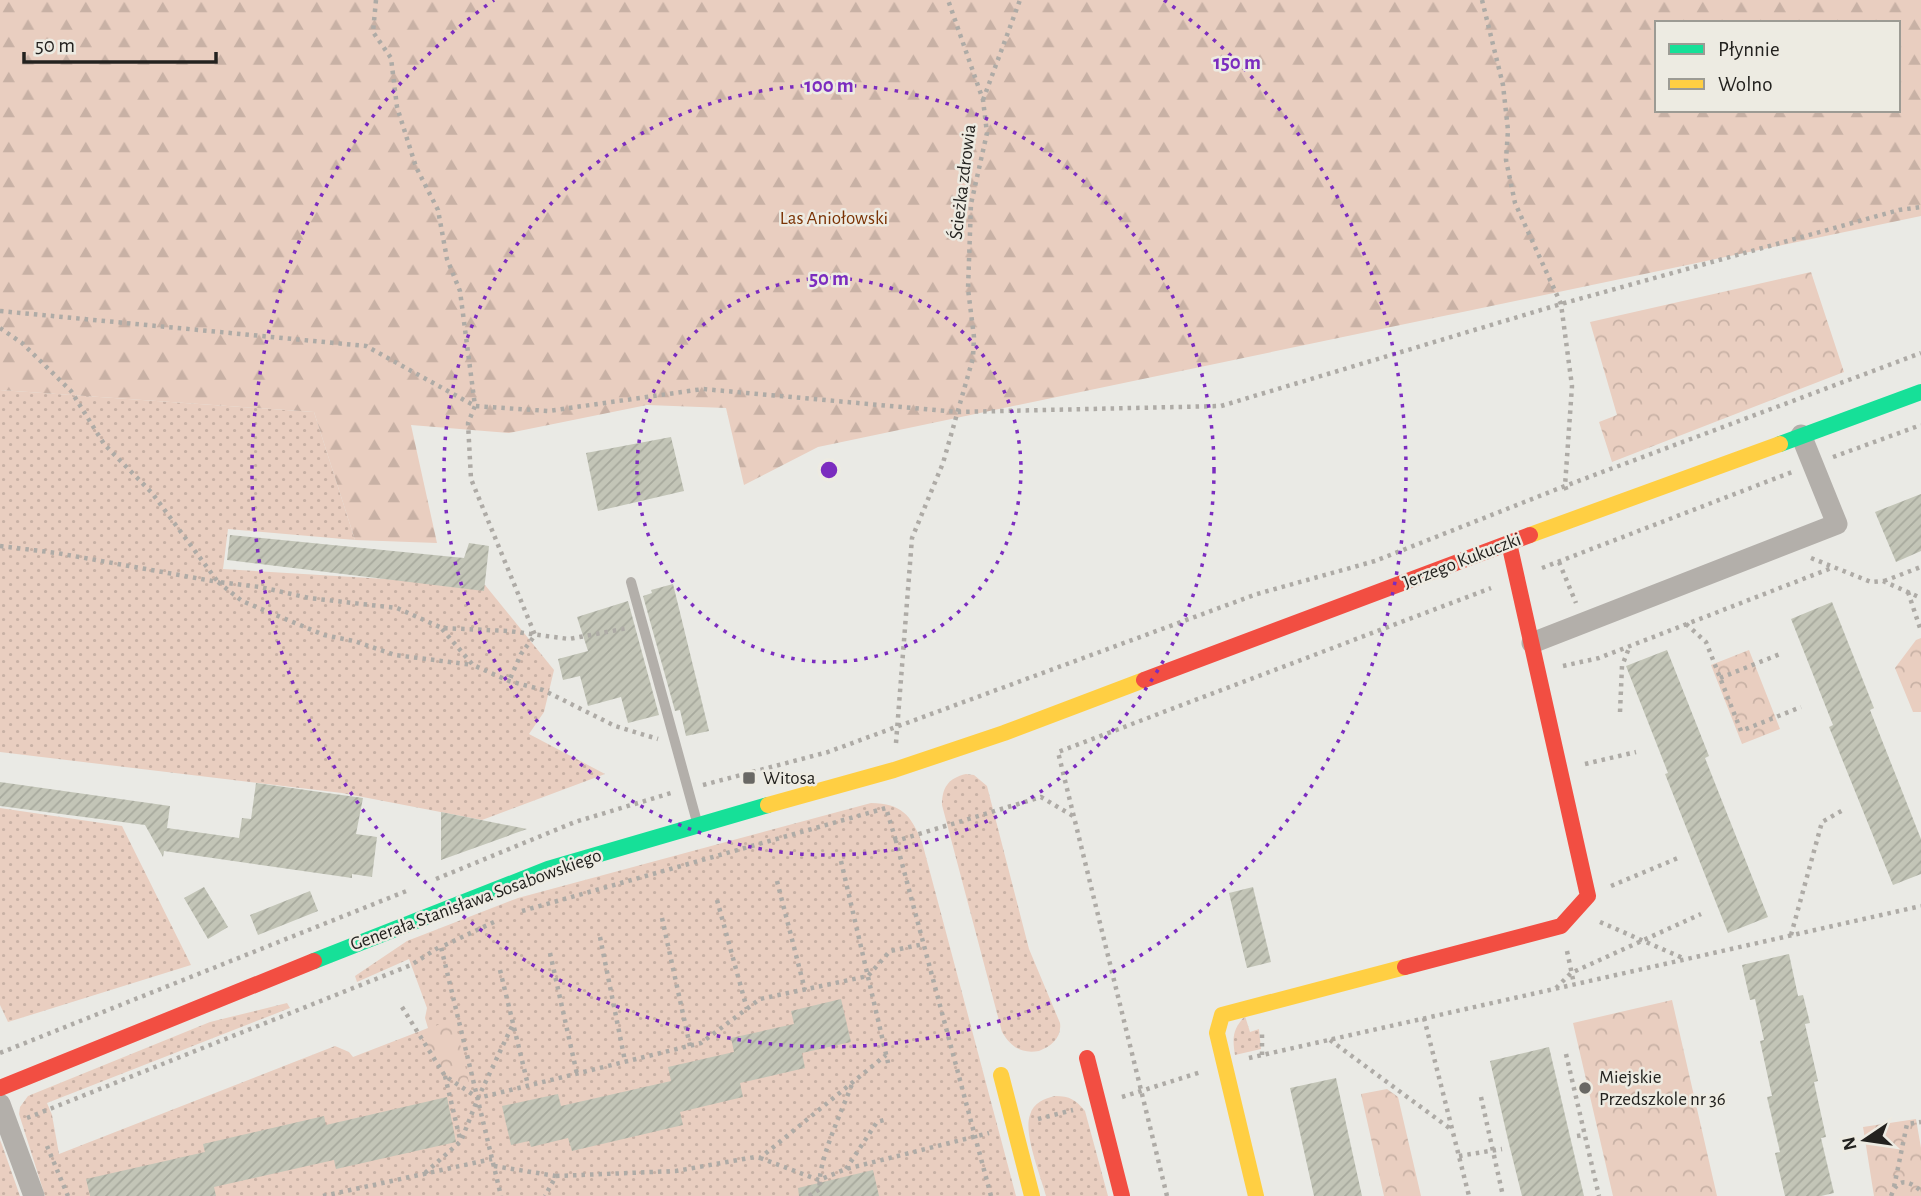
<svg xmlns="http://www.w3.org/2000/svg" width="1921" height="1196" font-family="'Alegreya Sans',sans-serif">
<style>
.grass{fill:url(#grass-dots)}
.forest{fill:url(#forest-firs);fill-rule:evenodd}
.park{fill:url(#park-crowns)}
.building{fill:url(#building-hatch)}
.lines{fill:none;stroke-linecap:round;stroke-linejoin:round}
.path{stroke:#aeaba6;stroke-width:4.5;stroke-dasharray:3.5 5;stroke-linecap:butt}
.lane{stroke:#b3afaa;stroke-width:10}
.street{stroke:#b3afaa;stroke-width:21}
.fast{stroke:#16e098;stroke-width:16}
.slow{stroke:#ffcf43;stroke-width:16}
.jam{stroke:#f24e42;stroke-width:16}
.ring{fill:none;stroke:#7b2cbf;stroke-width:3.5;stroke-dasharray:3.5 7}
.poi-dot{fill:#696864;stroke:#edebe2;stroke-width:2.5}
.labels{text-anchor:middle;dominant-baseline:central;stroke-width:5;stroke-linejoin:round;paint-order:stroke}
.street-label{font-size:19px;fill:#23221f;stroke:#edebe2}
.park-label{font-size:19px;fill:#7b3305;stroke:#edebe2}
.poi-label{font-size:19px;fill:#23221f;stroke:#edebe2;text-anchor:start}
.centre{fill:#7b2cbf;stroke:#edebe2;stroke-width:3.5}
.ring-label{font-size:21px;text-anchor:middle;font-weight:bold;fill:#7b2cbf;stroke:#edebe2;stroke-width:5;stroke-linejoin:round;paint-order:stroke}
</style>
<defs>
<pattern id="grass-dots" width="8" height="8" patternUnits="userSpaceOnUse" patternTransform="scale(1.75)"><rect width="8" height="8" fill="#e9cec0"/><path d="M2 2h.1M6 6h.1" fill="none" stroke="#c8b1a5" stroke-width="1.8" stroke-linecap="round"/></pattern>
<pattern id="forest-firs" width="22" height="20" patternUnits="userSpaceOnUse" patternTransform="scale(1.75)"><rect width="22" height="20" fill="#e9cec0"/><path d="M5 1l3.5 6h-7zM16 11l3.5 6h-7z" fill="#c8b1a5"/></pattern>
<pattern id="park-crowns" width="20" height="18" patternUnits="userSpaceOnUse" patternTransform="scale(1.75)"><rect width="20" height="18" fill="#e9cec0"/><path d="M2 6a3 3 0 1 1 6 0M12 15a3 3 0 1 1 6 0" fill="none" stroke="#c8b1a5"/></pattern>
<pattern id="building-hatch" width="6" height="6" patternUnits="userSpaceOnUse" patternTransform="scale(1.75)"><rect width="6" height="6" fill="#c3c5b7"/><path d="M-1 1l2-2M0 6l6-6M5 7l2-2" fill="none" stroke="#a7a99d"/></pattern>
</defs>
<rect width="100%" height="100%" fill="#eaeae5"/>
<path class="grass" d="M0,390L314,412L355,540L228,529L223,569L485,585L554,670L544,712L529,734L605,774L482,820L342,793L0,752Z
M966,774L974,775L987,786L1029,949L1060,1023C1062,1037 1052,1046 1039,1051C1021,1054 1011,1047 1002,1032L942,805C942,788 948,778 966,774Z
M871,803C902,804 910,814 922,842L1016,1196H45L19,1114L20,1107L28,1096L210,1022L287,1003L290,1008L47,1103L52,1115L59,1154L335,1046L349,1052L353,1057L428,1028L425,1018L427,1008L409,959L357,982L355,976L407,941L518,898Z
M0,808L122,826L191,965L8,1022L0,1005Z
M1245,1016L1250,1032L1259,1029L1261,1049L1235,1055C1232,1037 1233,1029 1245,1016Z
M1055,1096C1070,1096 1076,1100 1085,1111L1108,1196H1046C1041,1177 1023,1133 1030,1115C1033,1103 1045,1098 1055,1096Z
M0,1140L2,1145L20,1196H0Z"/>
<path class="forest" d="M0,0H1921V216L818,447L744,485L726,408L647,405L509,433L411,425L437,543L355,540L314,412L0,390ZM1657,23H1898V110H1657Z"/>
<path class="park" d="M1811,272L1844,372L1612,462L1599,422L1617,415L1590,322Z
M1921,638V712H1913L1895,668L1916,640Z
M1749,650L1780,729L1742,744L1711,665Z
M1672,1000L1717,1196H1613L1573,1023Z
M454,1018L471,1091L447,1076L419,1033Z
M1387,1089L1398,1097L1421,1196H1384L1361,1094Z
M1916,1119L1921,1148V1196H1874L1863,1127Z"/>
<path class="building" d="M671,437L684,491L598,511L586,453Z
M1921,494V551L1896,562L1875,512Z
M230,535L464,558L469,543L489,546L484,591L227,560Z
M673,584L709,731L686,736L680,710L675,711L643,596L652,593L651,590Z
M628,601L659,715L628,723L621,697L588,706L580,676L563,680L558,659L588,651L577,617Z
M1832,602L1874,708L1870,710L1921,839V874L1893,885L1829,727L1833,725L1791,619Z
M1667,650L1709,756L1705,758L1768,917L1728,933L1665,774L1668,773L1626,666Z
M0,782L170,806L167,828L239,838L242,818L251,819L256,783L363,798L356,834L377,837L372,877L352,874V878L164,851L163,857L145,825L0,806Z
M441,812L527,829L441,860Z
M204,887L228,927L208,939L184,898Z
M1253,887L1271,962L1247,968L1229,893Z
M310,891L318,911L258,935L250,915Z
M1789,954L1798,996L1803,995L1810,1023L1805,1024L1818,1081L1814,1082L1826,1137L1821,1138L1834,1193L1821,1196H1785L1775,1153L1780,1152L1767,1097L1772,1096L1760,1041L1764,1040L1755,999L1750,1000L1742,965Z
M841,999L851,1042L802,1053L805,1068L740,1083L743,1097L680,1112L683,1125L572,1151L568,1138L531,1147L529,1141L511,1145L502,1106L558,1094L561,1106L671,1081L668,1067L734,1052L731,1038L794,1024L791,1011Z
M1549,1047L1584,1196H1522L1508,1140L1490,1061Z
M1336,1078L1362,1196H1314L1290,1088Z
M447,1097L456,1142L336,1169L334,1160L214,1187L216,1196H90L86,1179L205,1152L203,1144L324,1116L326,1125Z
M873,1170L879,1196H799L798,1188Z"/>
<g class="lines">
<path class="path" d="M376,0L373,32L391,58L397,107L416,167L438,210L447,259L460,291L475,406L468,423L471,479L535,635L521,654L509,681
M1482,0L1503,85L1508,130L1506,160L1515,203L1561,304L1572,386L1565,486L1568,494
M983,100L1020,0
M0,311L366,346L475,406L548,411L703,389L957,412L1221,406L1561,304L1899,210L1921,207
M0,328L22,343L71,391L104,444L152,493L218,582L260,587L309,598L397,608L442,628L509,631L569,639L628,628
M1833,457L1921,425
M0,546L57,553L218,582L242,601L324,635L354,641L395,655L473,665
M1811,558L1871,582L1883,581L1921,598
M1559,562L1576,603
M1542,568L1792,472
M1884,581L1921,567
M1908,592L1921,631
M1686,624L1706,642L1741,731L1801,707
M442,629L473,665L509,681L543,690L615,726L658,739
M1563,666L1599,658L1834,567
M1720,678L1780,654
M1620,712L1622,666L1629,648
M896,743L912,538L943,463L973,358L974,337L968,289L971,204L987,133L983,100L948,0
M1585,764L1636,752
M703,785L828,752L1257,594L1375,561L1565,486L1921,353
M841,861L889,1067
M436,879L575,822L671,793
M777,881L805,990
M1611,886L1678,858
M717,900L747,1009
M522,911L886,808L896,841
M662,918L690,1046
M494,922L441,947L501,1196
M1600,922L1685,959
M1791,935L1822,822L1843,810
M600,937L625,1061
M1567,951L1574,984
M550,953L577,1074
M500,970L528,1085
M1556,988L1571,973L1701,914
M402,1007L445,1076L478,1098L701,1043L760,999L868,976L890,951L924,944
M1424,1018L1469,1196
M1330,1040L1452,1130
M0,1053L409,890
M1566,1054L1599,1196
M1262,1055V1031
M1249,1058L1921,906
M445,1076L460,1139
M1122,1097L1201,1072
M1481,1097L1503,1196
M27,1118L411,965L441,946
M1038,1119L1073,1110
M1577,1136L1584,1135
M47,1146L68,1196
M1459,1156L1502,1149
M760,1158L819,1180L846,1169L989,1133
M494,1166L556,1176L545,1196
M846,1169L877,1122L884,1120
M425,1173L461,1141L478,1098L513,1024
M556,1176L676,1171L755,1157L760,1158L886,1055
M1894,1187L1907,1124L1921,1122
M323,1196L492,1159
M809,1196L820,1189C816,1164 843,1109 852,1084
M991,1196L896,841L1041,797L1073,816
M1167,1196L1058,752L1491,588
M1891,1196C1898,1177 1908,1180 1921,1191"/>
<path class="lane" d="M631,582L697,822"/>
<path class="street" d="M1532,643L1837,524L1801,435
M0,1104L34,1196"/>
<path class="fast" d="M1780,444L1921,392
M314,961L548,869L768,805"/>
<path class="slow" d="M1530,535L1780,444
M768,805L894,770L1004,733L1144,680
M1001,1075L1032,1196
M1256,1196L1217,1033L1222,1015L1405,967"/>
<path class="jam" d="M1144,680L1530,535
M1405,967L1561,926L1588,896L1509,543
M1087,1058L1122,1196
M0,1088L314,961"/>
</g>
<g class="ring">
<circle cx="829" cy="470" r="192"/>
<circle cx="829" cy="470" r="385"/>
<path d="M1164 0A577 577 0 1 1 494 0"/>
</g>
<g class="poi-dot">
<rect x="742" y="771" width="14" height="14" rx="3.5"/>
<circle cx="1585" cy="1088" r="7"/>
</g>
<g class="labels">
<g class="street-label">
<text transform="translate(963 182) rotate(-83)">Ścieżka zdrowia</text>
<text transform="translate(1462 561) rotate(-21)">Jerzego Kukuczki</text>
<text transform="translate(476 900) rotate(-20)">Generała Stanisława Sosabowskiego</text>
</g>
<g class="park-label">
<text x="834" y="218">Las Aniołowski</text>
</g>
<g class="poi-label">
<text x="763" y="778">Witosa</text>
<text x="1599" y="1077">Miejskie<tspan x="1599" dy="22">Przedszkole nr 36</tspan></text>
</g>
</g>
<circle cx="829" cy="470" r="10" class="centre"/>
<g class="ring-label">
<text x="1237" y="69">150 m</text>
<text x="829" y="92">100 m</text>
<text x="829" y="285">50 m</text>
</g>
<rect x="1655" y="21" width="245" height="91" fill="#edebe2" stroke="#9c9b94" stroke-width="2"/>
<rect x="1669" y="44" width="35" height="10" fill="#16e098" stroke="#9c9b94" stroke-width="2"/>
<text x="1718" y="56" font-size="21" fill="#23221f">Płynnie</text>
<rect x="1669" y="79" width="35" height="10" fill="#ffcf43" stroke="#9c9b94" stroke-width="2"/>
<text x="1718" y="91" font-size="21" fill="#23221f">Wolno</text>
<g transform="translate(1865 1140) rotate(257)" stroke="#edebe2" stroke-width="5" paint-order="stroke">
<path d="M0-5L12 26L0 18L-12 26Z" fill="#23221f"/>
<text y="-10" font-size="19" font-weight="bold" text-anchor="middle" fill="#23221f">N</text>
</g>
<path d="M24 52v10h192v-10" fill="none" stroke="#23221f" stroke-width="3.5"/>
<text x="35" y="52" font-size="21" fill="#23221f" stroke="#edebe2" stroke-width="5" paint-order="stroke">50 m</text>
</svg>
